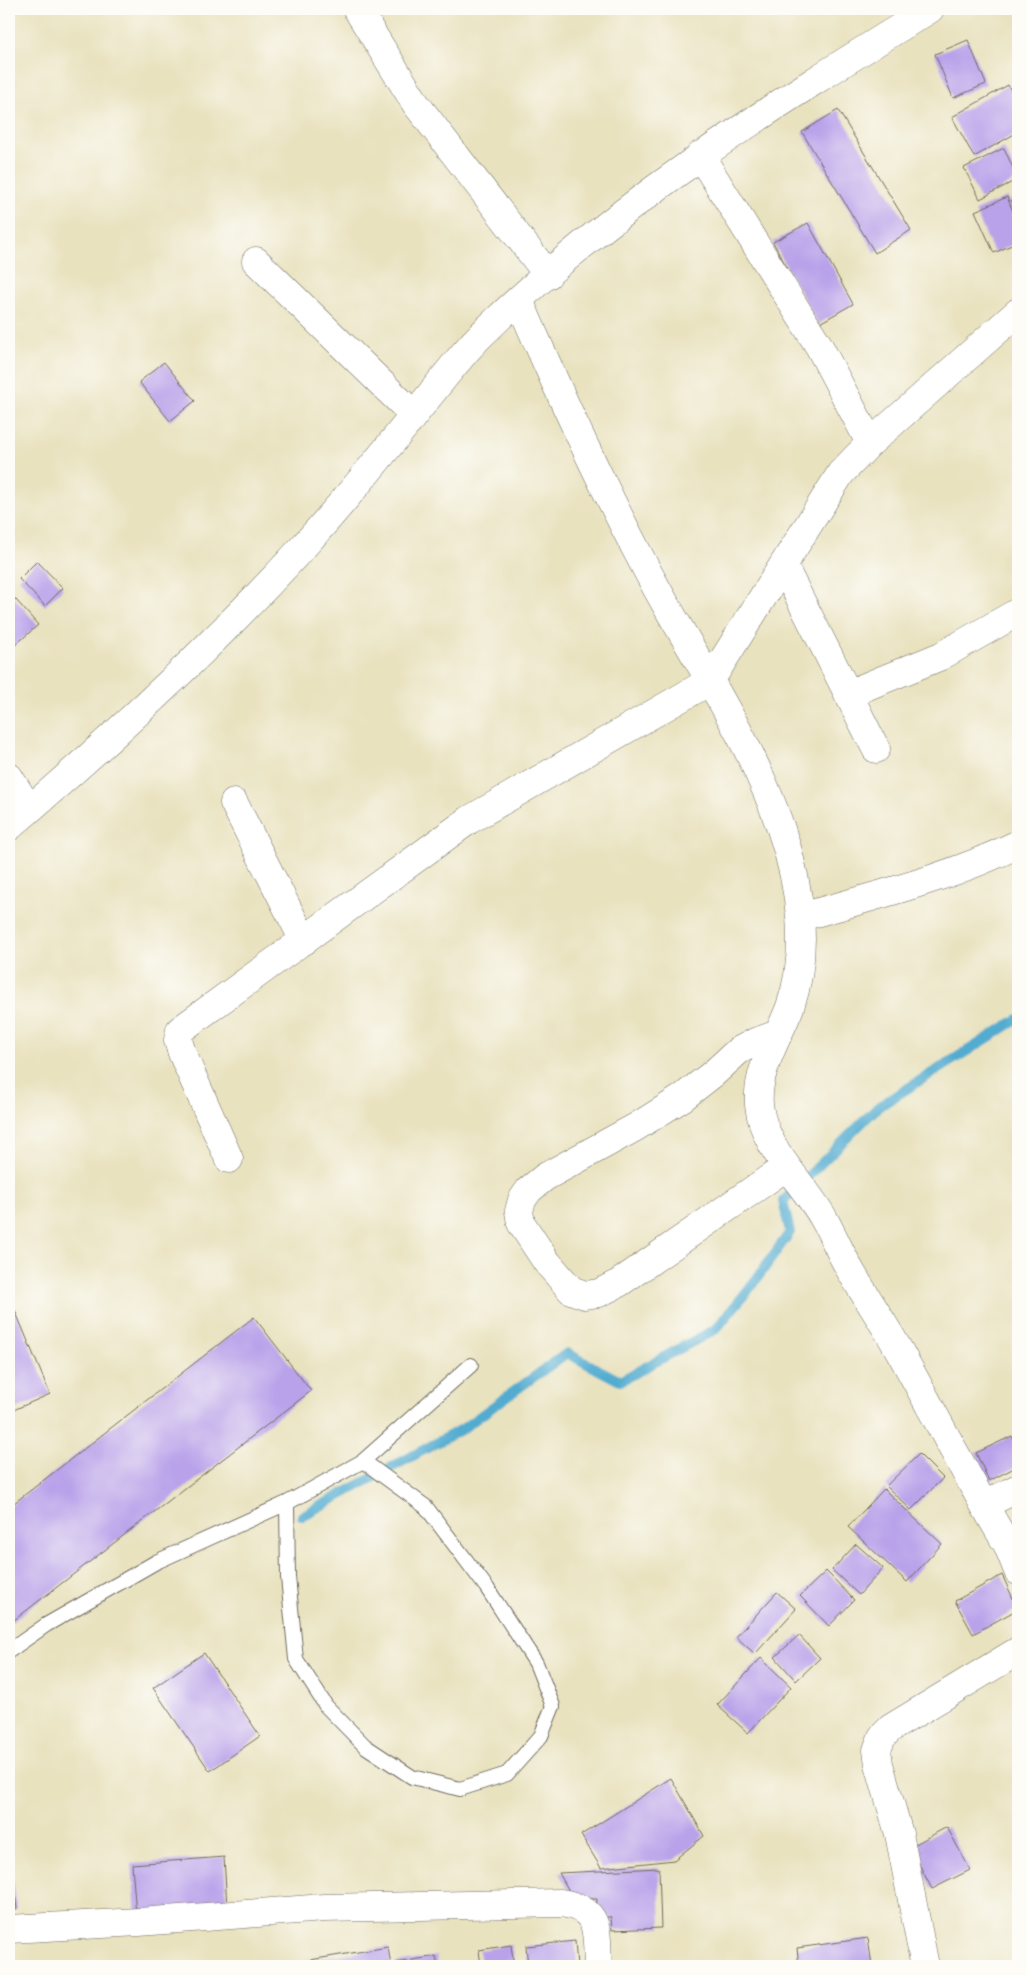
<svg xmlns="http://www.w3.org/2000/svg" width="1027" height="1975" font-family="'Patrick Hand',sans-serif">
<style>
.lines{fill:none;stroke-linecap:round;stroke-linejoin:round}
.stream{stroke:#53acd0;stroke-width:10}
.building{fill:#b9a2ea}
.service-casing{stroke:#6e6b5f;stroke-width:16}
.minor-casing{stroke:#6e6b5f;stroke-width:29}
.service{stroke:#fff;stroke-width:14}
.minor{stroke:#fff;stroke-width:28}
</style>
<rect width="100%" height="100%" fill="#fdfcf7"/>
<filter id="ink" filterUnits="userSpaceOnUse"><feTurbulence type="fractalNoise" baseFrequency=".02" numOctaves="2"/><feDisplacementMap in="SourceGraphic" scale="10" xChannelSelector="R" yChannelSelector="G"/><feConvolveMatrix kernelMatrix="1 2 1 2 8 2 1 2 1" color-interpolation-filters="sRGB"/></filter>
<filter id="wash" filterUnits="userSpaceOnUse"><feTurbulence type="fractalNoise" baseFrequency=".0096" numOctaves="4" result="noise"/><feDisplacementMap in="SourceGraphic" scale="20" xChannelSelector="R" yChannelSelector="G"/><feGaussianBlur stdDeviation="1.12" result="paint"/><feColorMatrix in="noise" values="0 0 0 0 0 0 0 0 0 0 0 0 0 0 0 0 0 1.4 0 .05"/><feComposite in="paint" operator="in"/></filter>
<g filter="url(#wash)">
<rect width="100%" height="100%" fill="#e9e2bf"/>
<g class="lines">
<path class="stream" d="M302,1516L462,1429L567,1353L620,1381L716,1329L753,1284L790,1232L783,1201L878,1107L1018,1019"/>
</g>
<g id="blocks">
<path class="building" d="M968,40L986,84L953,98L935,54Z
M1008,85L1018,103V132L974,157L952,117Z
M838,110L911,230L875,253L802,132Z
M1004,148L1018,179L980,199L964,168Z
M1007,197L1018,223V242L994,253L975,211Z
M1018,197V216L1011,200Z
M808,223L853,304L818,324L773,242Z
M164,362L195,401L170,421L139,382Z
M37,561L63,588L45,606L19,579Z
M9,592L38,625L14,646L9,640Z
M9,1296L50,1394L9,1412Z
M254,1317L311,1391L9,1624V1507Z
M1012,1436L1018,1450V1466L989,1481L976,1453Z
M919,1454L943,1478L911,1510L886,1486Z
M884,1489L942,1544L907,1582L848,1527Z
M856,1544L883,1568L859,1595L832,1570Z
M826,1571L854,1600L829,1626L800,1596Z
M1002,1575L1018,1609L973,1634L955,1601Z
M777,1592L796,1609L755,1654L736,1637Z
M799,1635L820,1658L796,1681L775,1657Z
M204,1653L260,1736L210,1771L153,1688Z
M761,1658L791,1687L748,1733L717,1705Z
M671,1778L704,1836L674,1860L601,1868L581,1835Z
M947,1827L970,1870L932,1889L910,1847Z
M9,1850L17,1909L9,1910Z
M224,1857L227,1907L136,1915L132,1864Z
M659,1868L661,1928L612,1930L611,1917H596L597,1899L573,1898L559,1873Z
M868,1938L872,1966H799L797,1948Z
M575,1941L577,1966H528L526,1946Z
M511,1945L514,1966H481L479,1950Z
M388,1947L391,1966H311L310,1960Z
M436,1956L438,1966H397L396,1963Z"/>
</g>
</g>
<g filter="url(#ink)">
<use href="#blocks" fill-opacity="0" stroke="#6e6b5f" stroke-width="1"/>
<g class="lines">
<g class="service-casing">
<path id="service" d="M363,1461L471,1365
M9,1651L46,1625L156,1562L287,1503L363,1461L426,1507L487,1588L536,1663L553,1706L541,1736L507,1774L460,1789L412,1777L365,1746L326,1706L296,1659L288,1577L287,1503"/>
</g>
<g class="minor-casing">
<path id="minor" d="M357,9L416,104L548,275
M700,155L819,346L870,443
M256,261L414,415
M519,300C561,398 606,495 657,589C701,668 752,743 781,829C800,885 810,951 790,1007C778,1039 756,1070 759,1105C764,1151 803,1181 824,1219C834,1237 842,1257 853,1275C868,1300 885,1325 900,1352C936,1417 970,1483 1008,1546L1018,1571
M784,567L876,749
M848,694L941,656L1018,612
M9,777L29,809
M234,803L304,941
M9,827C111,740 211,648 302,548C341,505 378,460 414,415C435,389 455,362 478,338C611,206 771,107 930,9
M801,917C874,896 950,878 1018,844
M778,1034L755,1042L738,1051L714,1073L682,1098L636,1127L545,1177L529,1190L522,1200L519,1211L521,1223L546,1261L571,1290L585,1295L599,1293L619,1283L786,1167
M229,1159L182,1053L178,1040L180,1030L469,820L710,681L841,473L870,443L1018,312
M984,1505L1018,1488
M9,1929L139,1922L324,1908L561,1903C602,1909 596,1932 598,1966
M925,1966L899,1834L879,1764L877,1750L882,1737L891,1728L1018,1651"/>
</g>
<use href="#service" class="service"/>
<use href="#minor" class="minor"/>
</g>
</g>
<rect width="1027" height="1975" fill="none" stroke="#fdfcf7" stroke-width="30"/>
</svg>
